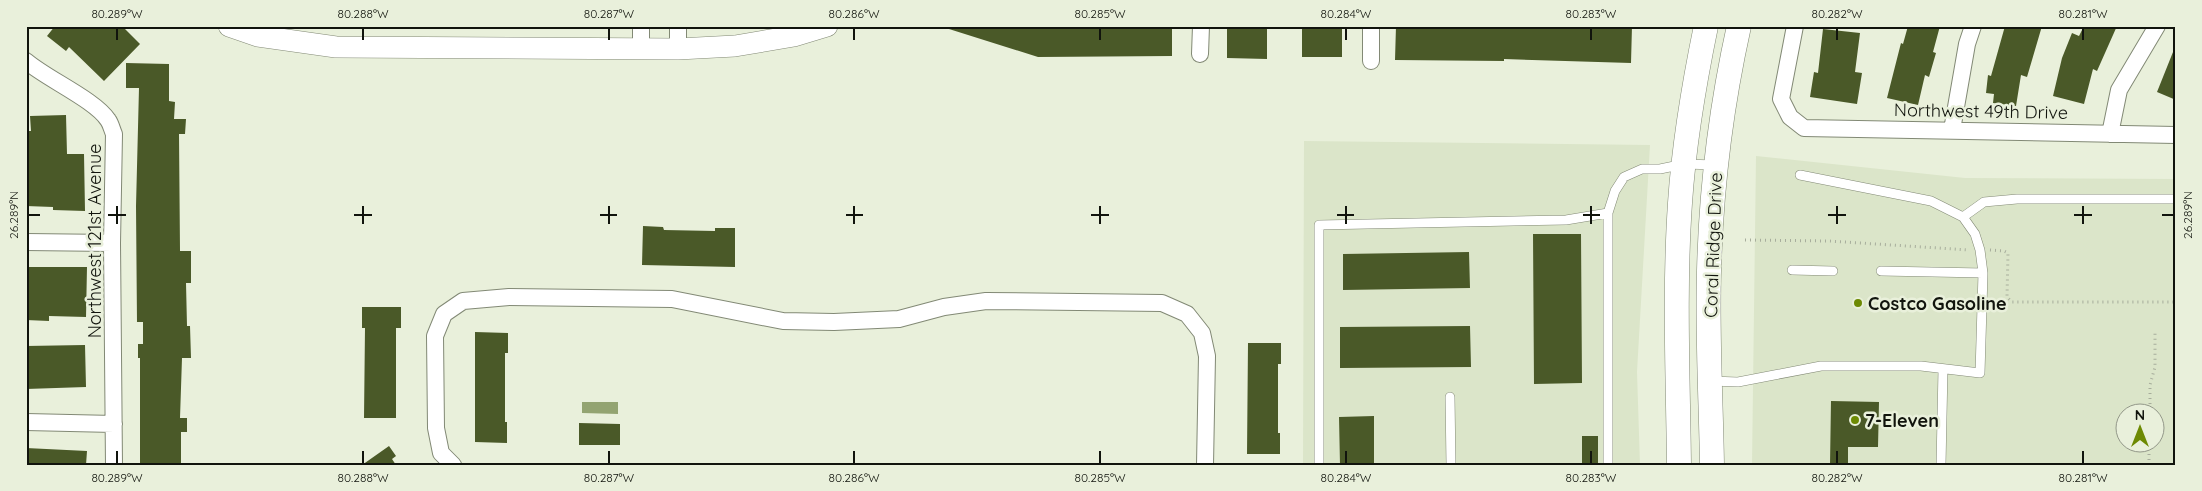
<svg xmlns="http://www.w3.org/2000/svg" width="2202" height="491" font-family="Quicksand,sans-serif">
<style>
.built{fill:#dbe5c9;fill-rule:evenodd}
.water{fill:#93a471}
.building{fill:#4a5928}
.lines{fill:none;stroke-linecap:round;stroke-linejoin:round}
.service-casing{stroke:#828975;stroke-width:10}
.minor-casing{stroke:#828975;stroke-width:18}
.tertiary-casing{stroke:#828975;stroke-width:22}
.secondary-casing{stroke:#828975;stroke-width:25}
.path{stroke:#a7ad9c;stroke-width:3;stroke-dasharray:1 4;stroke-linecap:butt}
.service{stroke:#fff;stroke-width:9}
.minor{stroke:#fff;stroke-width:16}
.tertiary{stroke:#fff;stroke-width:21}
.secondary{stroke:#fff;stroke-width:24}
.ticks{fill:none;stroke:#11140d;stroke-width:2}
.poi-dot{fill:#6d8a03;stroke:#e9f0db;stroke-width:2}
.labels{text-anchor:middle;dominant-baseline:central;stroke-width:5;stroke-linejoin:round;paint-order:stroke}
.street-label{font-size:18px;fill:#11140d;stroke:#e9f0db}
.poi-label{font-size:18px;font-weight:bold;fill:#11140d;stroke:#e9f0db;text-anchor:start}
.neatline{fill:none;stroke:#11140d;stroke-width:2}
.ticks-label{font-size:12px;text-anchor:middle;fill:#11140d}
</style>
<rect width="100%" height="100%" fill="#e9f0db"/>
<path class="built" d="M1304,141L1650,145L1637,372L1640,465H1303Z
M1756,156L1965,178L2176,179V465H1752ZM2124,414H2154V444H2124Z"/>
<path class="water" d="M582,402H618V414L582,413Z"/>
<path class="building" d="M55,26H122L140,44L104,81L69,47L66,51L47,36Z
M949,26H1172V56L1038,57L949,29Z
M1227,26H1267V59L1227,58Z
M1302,26H1342V57H1302Z
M1396,26H1632L1631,63L1504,59V61L1395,60Z
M1908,26H1940L1933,52L1936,53L1929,77L1925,75L1918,105L1887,98L1901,43L1903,44Z
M2005,26H2042L2027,77L2021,75L2016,106L1993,103L1994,94L1986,93L1988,75L1991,76Z
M2084,26H2117L2097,71L2093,69L2084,104L2053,96L2062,58L2072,33L2079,36Z
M1823,29L1860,33L1855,72L1862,73L1857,104L1810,97L1814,72L1818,73Z
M2175,47H2176V100L2157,92Z
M126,63L169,64V101L175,102L174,119H186L185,134H179L180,251H191V283H186L187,326H190L191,358H182L180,418H187V432H181V465L140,464V358H138V344H143V322H137L136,206L139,88H126Z
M66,115L67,154H84L85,211L53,210V207L26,206V131H31L30,116Z
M643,226L663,227L664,230L715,231V228H735V267L642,265Z
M1533,234H1581L1582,383L1534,384Z
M1469,252L1470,288L1343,290V254Z
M26,267H87L86,317L49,316V321L26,320Z
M362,307H401V328H396V418H364L365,328H362Z
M1470,326L1471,367L1340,368V327Z
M475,332L508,333V353H505V422H507V443L475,442Z
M1248,343H1281V364H1278V433H1280V454H1247Z
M85,345L86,387L26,389V346Z
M1831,401L1879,402L1878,447H1848V465H1830Z
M1374,416V465H1340L1339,417Z
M579,423L620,424V445H579Z
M1582,436H1598V465H1582Z
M389,446L396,456L392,459L396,465H362Z
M26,448L87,451L86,465H26Z"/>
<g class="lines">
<g class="service-casing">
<path id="service" d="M1963,217L1984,202L2017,199H2176
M1792,270L1833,271
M1881,271L1983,273
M1711,381L1738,382L1821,366H1921L1980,373L1983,273L1980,250L1975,234L1963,217L1931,201L1800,175
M1450,397L1451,465
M1319,465V225L1566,220L1608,213
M1608,465V213L1615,191L1624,177L1642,169H1660L1684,164L1716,165
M1941,465L1943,369"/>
</g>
<g class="minor-casing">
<path id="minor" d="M641,26V48
M1371,26V61
M1795,26L1781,99L1790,117L1804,128L2176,135
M678,49V26
M1200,54L1201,26
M26,61C47,79 95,100 108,120C111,124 112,130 114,134L112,243L114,465
M1952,130L1967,44L1973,26
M2110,134L2119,90L2157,26
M26,242L112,243
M26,422L114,424
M453,465L441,453L436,428L435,336L444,314L463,301L509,297L672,299L783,321L834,322L899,319L944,307L986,301L1162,303L1187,314L1202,333L1207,356L1205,465"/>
</g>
<g class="tertiary-casing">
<path id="tertiary" d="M229,26L258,36L336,47L678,49L735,46L794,36L827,26"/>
</g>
<g class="secondary-casing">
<path id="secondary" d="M1679,465C1678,378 1674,290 1680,203C1684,143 1694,84 1706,26
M1712,465C1711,400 1707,335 1709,271C1711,188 1721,107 1739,26"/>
</g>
<path class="path" d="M1745,240L1829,241L1969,250
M1990,250L2004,251L2008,253L2007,297L2012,302H2176
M2150,414V385L2155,367V331
M2149,465V444"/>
<use href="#service" class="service"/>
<use href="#minor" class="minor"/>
<use href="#tertiary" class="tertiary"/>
<use href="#secondary" class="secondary"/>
</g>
<path class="ticks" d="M117,28V40M363,28V40M609,28V40M854,28V40M1100,28V40M1346,28V40M1591,28V40M1837,28V40M2083,28V40M117,206V224M363,206V224M609,206V224M854,206V224M1100,206V224M1346,206V224M1591,206V224M1837,206V224M2083,206V224M28,215H40M108,215H126M354,215H372M600,215H617M846,215H863M1091,215H1109M1337,215H1354M1583,215H1600M1828,215H1846M2074,215H2092M2162,215H2174M117,451V464M363,451V464M609,451V464M854,451V464M1100,451V464M1346,451V464M1591,451V464M1837,451V464M2083,451V464"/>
<g class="poi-dot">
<circle cx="1858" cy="303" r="5"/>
<circle cx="1855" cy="420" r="5"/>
</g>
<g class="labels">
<g class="street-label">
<text transform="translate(1981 111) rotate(1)">Northwest 49th Drive</text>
<text transform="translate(94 241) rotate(-90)">Northwest 121st Avenue</text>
<text transform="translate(1713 245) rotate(-88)">Coral Ridge Drive</text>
</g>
<g class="poi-label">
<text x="1868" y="303">Costco Gasoline</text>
<text x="1865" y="420">7-Eleven</text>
</g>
</g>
<rect width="2202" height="491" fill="none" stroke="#e9f0db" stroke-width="55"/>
<g transform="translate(2140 428)"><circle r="24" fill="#e9f0db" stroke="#939889"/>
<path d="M0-4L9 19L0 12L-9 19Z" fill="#6d8a03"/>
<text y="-8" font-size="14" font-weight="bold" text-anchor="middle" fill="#11140d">N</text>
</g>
<rect x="28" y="28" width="2146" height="436" class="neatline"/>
<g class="ticks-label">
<text x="117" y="18">80.289°W</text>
<text x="363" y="18">80.288°W</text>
<text x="609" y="18">80.287°W</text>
<text x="854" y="18">80.286°W</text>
<text x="1100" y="18">80.285°W</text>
<text x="1346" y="18">80.284°W</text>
<text x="1591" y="18">80.283°W</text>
<text x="1837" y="18">80.282°W</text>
<text x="2083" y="18">80.281°W</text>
<text transform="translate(14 215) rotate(-90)" y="4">26.289°N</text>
<text transform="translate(2188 215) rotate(-90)" y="4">26.289°N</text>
<text x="117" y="482">80.289°W</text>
<text x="363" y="482">80.288°W</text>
<text x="609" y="482">80.287°W</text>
<text x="854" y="482">80.286°W</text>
<text x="1100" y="482">80.285°W</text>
<text x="1346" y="482">80.284°W</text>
<text x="1591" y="482">80.283°W</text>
<text x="1837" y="482">80.282°W</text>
<text x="2083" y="482">80.281°W</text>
</g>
</svg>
